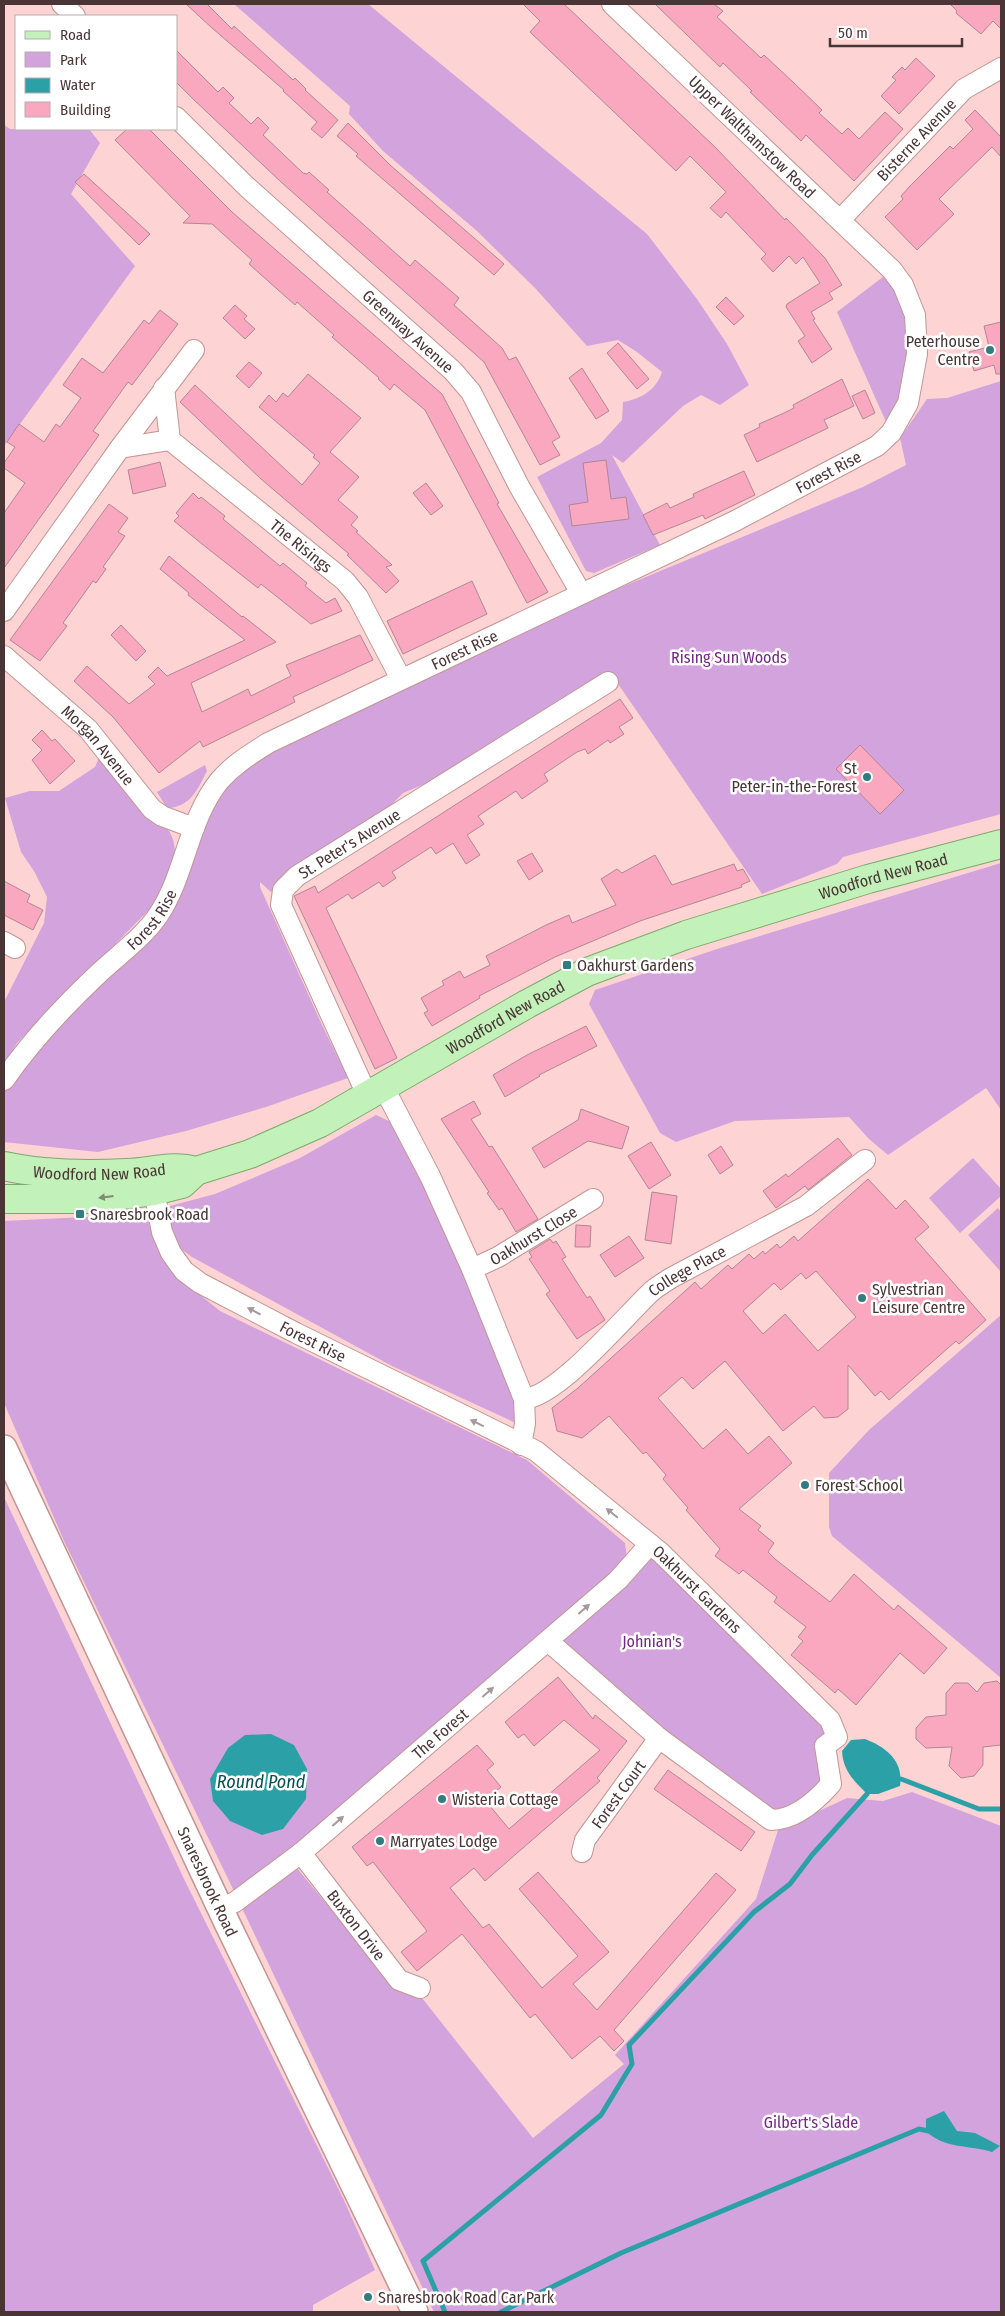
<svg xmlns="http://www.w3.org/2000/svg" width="1005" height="2316" font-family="'Fira Sans Condensed',sans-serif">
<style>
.green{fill:#d3a3dd}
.water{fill:#2ba1a7}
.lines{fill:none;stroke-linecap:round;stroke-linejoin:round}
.stream{stroke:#2ba1a7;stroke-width:5}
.building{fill:#f9a8c0;stroke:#b38693;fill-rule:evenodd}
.minor-casing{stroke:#c39493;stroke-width:22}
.tertiary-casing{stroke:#c39493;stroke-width:28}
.primary-casing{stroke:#7ea96c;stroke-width:30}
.minor{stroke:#fff;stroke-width:20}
.tertiary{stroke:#fff;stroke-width:25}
.primary{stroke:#c2f1b9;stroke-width:28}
.oneway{fill:#7f8a70}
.oneway2{fill:#a49a9a}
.poi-dot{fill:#327b7f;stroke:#fff;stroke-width:2}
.labels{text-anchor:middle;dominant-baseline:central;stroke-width:5;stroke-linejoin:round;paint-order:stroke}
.street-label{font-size:16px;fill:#493535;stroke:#fff}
.poi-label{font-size:16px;fill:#493535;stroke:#fff;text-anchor:start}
.park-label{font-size:16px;fill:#722781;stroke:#fff}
.water-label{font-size:18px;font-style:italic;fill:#094d51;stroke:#fff}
</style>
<rect width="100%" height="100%" fill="#fdd4d3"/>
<path class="green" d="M234,4H368L647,234L697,299L727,344L749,385L720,405L701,395L683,406L623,463L612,455L660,545L594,573L586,571L537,477L601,443L622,420L623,402C640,399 656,391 662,372L637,352L618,340L587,346L535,288L477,231L383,151L349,114L350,106Z
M4,125L10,129L33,130L89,129L100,143L71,194L135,266L4,446Z
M892,270L917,335L891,433L837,312Z
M1001,381V814L843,857L837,864L762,894L612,675L607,673L552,705L439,778L403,793L376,821L282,879L271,892L260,882V887L322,1025L348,1078L266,1107L186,1131L98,1152L4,1142V1090L37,1048L179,895L194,860L204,827L225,786L259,758L583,603L863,487L906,465L900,438L927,399L947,398Z
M100,755L169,831C185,856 164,890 148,911L17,1043L4,1064V1002L44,923L47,897L34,871L21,852L5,798L30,791H59L95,767Z
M205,765L207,771C197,790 191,807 167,808L157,792Z
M1001,863V1110L986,1088L888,1155L869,1139L849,1117L735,1121L676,1142L660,1133L589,1004L595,990L717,949Z
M376,1115L391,1122L440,1215L514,1398L518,1424L392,1366L192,1257L174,1244L166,1207L215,1194L300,1158Z
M973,1158L1001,1189V1196L960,1233L929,1198Z
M998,1208L1001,1212V1272L968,1235Z
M146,1214L153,1234L172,1272L220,1311L527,1460L625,1543L627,1559L287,1856L397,1990L422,1998L533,2138L624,2064L615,2055L756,1899L778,1830L847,1798L883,1801L912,1792L1001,1826V2312H434L232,1887L65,1543L4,1403V1221Z
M1001,1315V1678L832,1536L829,1527V1473L869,1430Z
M4,1497L185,1881L343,2198L375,2270L313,2305V2312H4Z
M650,1544L830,1720L831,1784L780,1820L548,1641Z"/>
<path class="water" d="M271,1734L294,1745L307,1769L306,1799L283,1829L262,1835L230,1821L213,1801L210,1779L228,1748L245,1735Z
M865,1739C886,1747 904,1761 900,1786L878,1794H867C853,1780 843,1770 842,1751L851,1740Z
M944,2111L957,2131L975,2133L1000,2146L992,2152C970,2145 944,2149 926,2131V2119Z"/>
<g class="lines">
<path class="stream" d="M901,1779L979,1809H1001
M445,2312L423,2261L601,2115L632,2064L629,2045L754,1912L790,1884L812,1855L867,1794
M501,2312L621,2253L919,2129L933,2132"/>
</g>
<path class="building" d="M186,4H207L232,29L234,26L293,80L295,78L306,89L305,90L338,120L322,138L311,129L317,122L283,91L284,90L212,28Z
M523,4H564L715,147L785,220L786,218L825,258L842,285L829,293L833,299L811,312L815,319L813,320L832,349L812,363L798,341L805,336L786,307L787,304L820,283L803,257L796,264L789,256L773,272L761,259L766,254L726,212L721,218L710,208L726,192L690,156L676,171L530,32L540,21Z
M655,4H714L723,11L717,17L761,58L764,55L794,83L822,110L819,113L842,134L848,128L859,139L885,112L903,129L854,181L806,135L801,141L750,92L752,91L723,63L720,67Z
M950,4H1001V29L993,21L981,34L956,13L957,11Z
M176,50L218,92L223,87L234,98L229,103L251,124L258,117L269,128L263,135L303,173L307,174L309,172L329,190L327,192L410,266L415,260L459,298L454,305L502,348L509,360L516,357L560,437L552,442L560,455L540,465L484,362L281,182L192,98L176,82Z
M916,58L935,76L899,114L881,96L896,80L892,77L902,67L905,70Z
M975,110L1001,137V157L992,147L939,199L954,214L917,250L885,217L903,199L901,196L910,186L950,146L953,149L973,129L965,120Z
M348,123L390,165L504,264L494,275L356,156L358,154L337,136Z
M127,129H149L232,212L442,394L499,503L497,504L548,592L527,603L425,410L394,384L390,390L378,379L379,378L332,337L334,335L297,302L295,305L249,264L252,260L212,224L183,223L190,216L115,140Z
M84,174L150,234L139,245L75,182Z
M726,297L744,316L734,325L716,307Z
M235,305L247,316L244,319L255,329L245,339L223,318Z
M160,310L178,324L132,385L128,382L93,431L99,435L4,568V513L25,483L4,468V463L15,447L7,442L19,424L44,442L56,424L60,427L81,398L63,385L82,358L103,373L144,320L149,324Z
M1001,322V374H996L994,365L974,371L969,352L989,347L984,326Z
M618,343L649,379L637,389L607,353Z
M249,362L262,373L249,388L236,376Z
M582,368L609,411L596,419L569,378Z
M308,374L361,418L330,452L359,477L338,500L358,517L351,525L358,531L356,532L392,565L386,567L399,581L386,593L347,555L349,554L261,479L180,402L195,385L302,485L320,463L313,457L315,455L259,407L269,395L276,402L283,393L288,397Z
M842,379L854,406L824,420L828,428L757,462L744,435L760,427L759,424L784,413L794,408L793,405Z
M865,390L875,413L863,419L852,396Z
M606,460L611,499L626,497L629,519L572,526L569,505L588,502L583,463Z
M160,462L166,486L133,494L128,470Z
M744,471L755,495L705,519L703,515L653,535L643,515L667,503L670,508L694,497L693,494Z
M426,483L443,506L431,515L413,493Z
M193,493L199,499L201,497L225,516L223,519L280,566L283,563L307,583L305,586L326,603L335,598L342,611L311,624L261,584L258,588L202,544L174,521L179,516L176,513Z
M109,504L128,518L118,532L125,536L103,567L106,569L96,583L93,581L63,623L67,626L40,661L10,640Z
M169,556L242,617L243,616L276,642L191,683L202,712L248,689L251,696L291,676L286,665L360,635L373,660L293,697L295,702L203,747L200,741L159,773L113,717L74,681L87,666L129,704L155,684L148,677L158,667L167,676L245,640L188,595L189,593L160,569Z
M472,581L487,614L403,654L387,621Z
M121,625L146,651L136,661L111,635Z
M620,699L633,718L619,727L624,734L610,743L608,740L588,754L585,749L577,752L544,774L548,781L522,799L516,791L478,816L484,824L467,835L480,855L466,864L453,843L436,854L431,847L392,872L396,878L383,887L379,882L352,899L348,894L326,908L397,1058L375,1069L294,896L315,886L318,893Z
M42,730L52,741L55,739L75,761L50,784L32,760L42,750L32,740Z
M860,745L904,790L880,814L836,769Z
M532,853L543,871L529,880L517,861Z
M655,855L672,885L734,864L737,871L743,869L750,881L741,885L742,887L640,921L555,957L479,996L480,998L432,1026L424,1013L428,1011L421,998L444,985L442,981L460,971L464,978L490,965L486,956L546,925L569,915L572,923L616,905L601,879L617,869L622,873Z
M4,881L30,895L27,902L43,910L33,930L4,915Z
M586,1026L597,1046L539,1075L540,1076L505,1097L493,1075L527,1055Z
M474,1101L481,1114L471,1119L489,1147L492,1146L538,1219L516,1232L502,1208L499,1210L487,1193L489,1192L441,1119Z
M581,1109L629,1127L622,1149L588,1141L544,1168L532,1148L578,1120Z
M838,1138L852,1155L808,1190L805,1186L776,1208L763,1191L786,1174L788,1177Z
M651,1142L671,1175L649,1189L628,1156Z
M721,1146L733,1165L720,1174L708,1155Z
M868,1179L896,1209L905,1200L929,1227L915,1239L986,1320L959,1344L956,1341L889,1400L881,1391L875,1396L848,1365V1409L838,1417L824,1418L814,1406L783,1431L725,1361L693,1389L682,1377L658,1398L703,1449L726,1429L748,1454L769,1436L792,1463L739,1509L761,1526L758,1530L774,1543L768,1552L775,1559L830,1602L854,1574L894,1610L898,1605L947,1648L924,1674L900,1653L856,1705L838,1689L835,1693L791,1655L803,1641L798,1637L806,1627L774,1602L777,1597L743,1570L739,1574L715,1556L720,1549L686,1510L688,1508L663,1479L666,1475L646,1452L643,1454L609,1416L582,1438L557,1431L552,1408L578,1388L695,1282L701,1289L728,1265L732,1269L749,1254L754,1259L763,1251L765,1254L777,1244L780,1248L794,1236L798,1241ZM816,1271L856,1317L818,1351L785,1314L763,1334L743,1311L774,1283L781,1290L801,1273L806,1279Z
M652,1192L677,1196L671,1244L645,1240Z
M576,1225L591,1226L590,1247H575Z
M629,1236L644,1258L615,1277L600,1255Z
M550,1239L553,1243L556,1241L566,1257L562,1259L587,1298L590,1296L605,1320L577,1339L546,1294L550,1291L529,1259L532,1257L529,1252Z
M558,1677L593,1719L595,1715L627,1741L597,1778L600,1781L485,1881L474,1868L450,1888L483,1928L489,1924L542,1988L578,1956L519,1889L538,1872L609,1952L573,1984L597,2010L716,1873L736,1890L614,2030L624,2041L614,2051L600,2036L572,2059L535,2014L530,2018L462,1934L417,1971L401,1952L427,1931L373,1862L367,1866L352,1847L477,1745L494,1764L487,1770L501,1787L485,1800L509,1829L600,1750L564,1720L534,1746L524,1734L518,1738L505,1722Z
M997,1681L1001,1685V1745L983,1747V1765L974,1776L961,1778L949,1766L952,1747L926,1748L916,1739V1728L926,1717L946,1715V1693L955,1683H968L977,1692L984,1683Z
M668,1770L755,1832L741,1851L654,1789Z"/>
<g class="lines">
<g class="minor-casing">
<g id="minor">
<path d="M62,4L75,16"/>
<path id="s1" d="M176,117L247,187L453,371L471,392L519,486L581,593"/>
<path id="s2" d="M840,220L964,89L1001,68"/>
<path id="s3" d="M164,388L170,440L345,581L358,597L401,679"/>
<path d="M120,448L170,440"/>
<path d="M4,611L120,448L194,350"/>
<path id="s4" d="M4,656L88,729L152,809L162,816L194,828"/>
<path d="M4,942L15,948"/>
<path id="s5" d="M4,1080C31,1041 62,1008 97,975C117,956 144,937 159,914C186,873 188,819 220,780C234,764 251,754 268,743L735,521L877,446L891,433L908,403L917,354L915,315L903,285L892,270L612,4"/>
<path d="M384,1088L430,1176L472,1269L524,1399L525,1424L521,1445"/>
<path id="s6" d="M367,1095L281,905L283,890L297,876L608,682"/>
<path id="s7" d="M154,1191L162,1232L171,1253L184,1271L200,1283L296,1333L536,1451L661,1553L830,1720L837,1737L825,1746L831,1784C816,1801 795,1820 771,1820L659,1738L548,1641"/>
<path id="s8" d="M472,1269L498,1257L593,1199"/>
<path id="s9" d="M524,1399C558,1397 626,1315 652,1291C658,1286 665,1282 671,1278L806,1206L865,1160"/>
<path id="s10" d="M582,1852L585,1840L659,1738"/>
<path id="s11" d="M301,1853L399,1980L420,1988"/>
<path id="s12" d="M220,1909L235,1902L301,1853L618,1580L650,1544"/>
</g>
</g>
<g class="tertiary-casing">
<g id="tertiary">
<path id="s13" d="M4,1448L228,1925L415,2312"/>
</g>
</g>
<g class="primary-casing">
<g id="primary">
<path id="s14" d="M4,1166C44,1175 87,1175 127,1173C152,1172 172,1164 196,1171"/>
<path id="s15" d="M4,1199H90L154,1191L182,1184L196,1171L250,1154L320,1123L527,1004L587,972L686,935L868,879L1001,844"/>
</g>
</g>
<use href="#minor" class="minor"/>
<use href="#tertiary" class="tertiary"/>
<use href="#primary" class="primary"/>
</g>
<defs><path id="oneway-solid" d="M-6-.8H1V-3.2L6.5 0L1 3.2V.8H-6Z" transform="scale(1.25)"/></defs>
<use class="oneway" href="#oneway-solid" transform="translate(106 1197) rotate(173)"/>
<g class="oneway2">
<use href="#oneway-solid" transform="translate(254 1311) rotate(-152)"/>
<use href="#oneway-solid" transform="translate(477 1423) rotate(-154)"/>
<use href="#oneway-solid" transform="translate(612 1513) rotate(-141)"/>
<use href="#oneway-solid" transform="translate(584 1609) rotate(-41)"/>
<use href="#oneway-solid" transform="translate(488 1692) rotate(-41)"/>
<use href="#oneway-solid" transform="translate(338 1821) rotate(-41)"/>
</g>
<g class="poi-dot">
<circle cx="990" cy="350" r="5"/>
<circle cx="867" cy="777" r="5"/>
<rect x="562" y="960" width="10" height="10" rx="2.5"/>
<rect x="75" y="1209" width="10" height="10" rx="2.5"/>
<circle cx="862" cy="1298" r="5"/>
<circle cx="805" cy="1485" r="5"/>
<circle cx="442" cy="1799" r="5"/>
<circle cx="380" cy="1841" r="5"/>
<circle cx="368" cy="2297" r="5"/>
</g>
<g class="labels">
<g class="street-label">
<text transform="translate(752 137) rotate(44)">Upper Walthamstow Road</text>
<text stroke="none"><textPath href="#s2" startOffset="111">Bisterne Avenue</textPath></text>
<text stroke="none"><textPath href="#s1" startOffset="316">Greenway Avenue</textPath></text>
<text stroke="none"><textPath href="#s5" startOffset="1059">Forest Rise</textPath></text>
<text stroke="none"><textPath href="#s3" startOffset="221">The Risings</textPath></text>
<text stroke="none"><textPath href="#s5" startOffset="654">Forest Rise</textPath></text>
<text stroke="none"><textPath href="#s4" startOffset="130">Morgan Avenue</textPath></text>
<text stroke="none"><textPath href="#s6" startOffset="305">St. Peter's Avenue</textPath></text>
<text stroke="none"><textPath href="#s15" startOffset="950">Woodford New Road</textPath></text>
<text stroke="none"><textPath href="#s5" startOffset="219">Forest Rise</textPath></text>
<text stroke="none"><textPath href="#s15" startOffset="545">Woodford New Road</textPath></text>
<text stroke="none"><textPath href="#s14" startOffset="96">Woodford New Road</textPath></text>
<text stroke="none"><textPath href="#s8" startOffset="70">Oakhurst Close</textPath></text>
<text stroke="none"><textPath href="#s9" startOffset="210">College Place</textPath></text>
<text stroke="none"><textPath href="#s7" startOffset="234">Forest Rise</textPath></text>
<text stroke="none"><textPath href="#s7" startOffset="695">Oakhurst Gardens</textPath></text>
<text stroke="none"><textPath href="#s12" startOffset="282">The Forest</textPath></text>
<text stroke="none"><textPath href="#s10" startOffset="69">Forest Court</textPath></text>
<text stroke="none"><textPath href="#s13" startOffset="479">Snaresbrook Road</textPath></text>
<text stroke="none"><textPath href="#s11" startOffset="91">Buxton Drive</textPath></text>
</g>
<g class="poi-label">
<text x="980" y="341" text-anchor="end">Peterhouse<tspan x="980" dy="18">Centre</tspan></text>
<text x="857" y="768" text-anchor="end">St<tspan x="857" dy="18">Peter-in-the-Forest</tspan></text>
<text x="577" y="965">Oakhurst Gardens</text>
<text x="90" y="1214">Snaresbrook Road</text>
<text x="872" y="1289">Sylvestrian<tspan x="872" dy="18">Leisure Centre</tspan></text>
<text x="815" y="1485">Forest School</text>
<text x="452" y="1799">Wisteria Cottage</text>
<text x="390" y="1841">Marryates Lodge</text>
<text x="378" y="2297">Snaresbrook Road Car Park</text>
</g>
<g class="park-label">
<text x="729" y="657">Rising Sun Woods</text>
<text x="652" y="1641">Johnian's</text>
<text x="811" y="2122">Gilbert's Slade</text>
</g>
<g class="water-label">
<text x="261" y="1782">Round Pond</text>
</g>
</g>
<rect width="1005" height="2316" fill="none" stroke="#493535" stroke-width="10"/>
<rect x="15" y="15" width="162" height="115" fill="#ffffff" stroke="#b6aeae"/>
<rect x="25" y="31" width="25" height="8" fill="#c2f1b9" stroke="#b6aeae"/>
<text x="60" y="40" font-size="15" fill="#493535">Road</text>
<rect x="25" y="52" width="25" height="15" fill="#d3a3dd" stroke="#b6aeae"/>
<text x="60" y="65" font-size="15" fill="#493535">Park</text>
<rect x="25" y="78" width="25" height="15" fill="#2ba1a7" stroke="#b6aeae"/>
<text x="60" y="90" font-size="15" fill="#493535">Water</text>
<rect x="25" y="102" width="25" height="15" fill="#f9a8c0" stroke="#b6aeae"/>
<text x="60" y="115" font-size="15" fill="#493535">Building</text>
<path d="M830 38v8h132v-8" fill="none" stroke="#493535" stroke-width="2.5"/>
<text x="838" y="38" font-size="15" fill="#493535" stroke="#ffffff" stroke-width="4" paint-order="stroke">50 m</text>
</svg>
